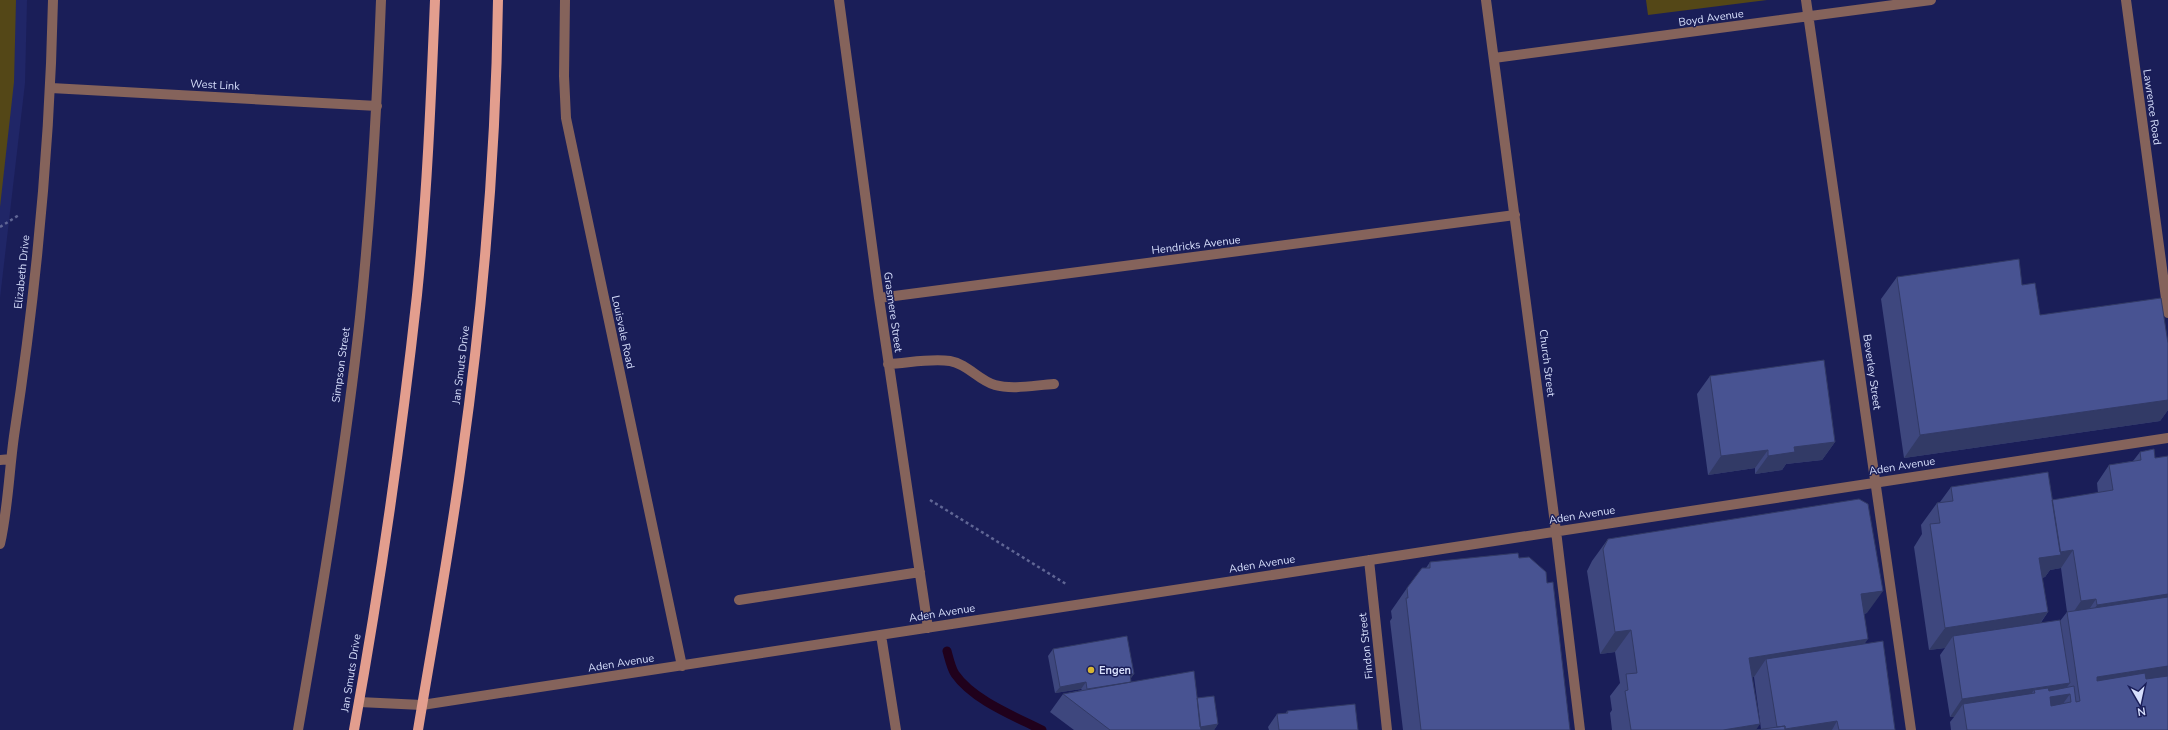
<svg xmlns="http://www.w3.org/2000/svg" width="2168" height="730" font-family="'Nunito Sans',sans-serif">
<style>
.built{fill:#202667}
.green{fill:#544717}
.lines{fill:none;stroke-linecap:round;stroke-linejoin:round}
.stream{stroke:#20011c;stroke-width:9}
.path{stroke:#606695;stroke-width:2.5;stroke-dasharray:3 3;stroke-linecap:butt}
.minor{stroke:#85635b;stroke-width:10}
.major{stroke:#e39e8e;stroke-width:10}
.wall{fill:#3e477e;fill-rule:evenodd}
.shaded-wall{fill:#323a66}
.building{fill:#485392;stroke:#323a66;fill-rule:evenodd}
.poi-dot{fill:#d6b534;stroke:#1a1e58;stroke-width:1.5}
.labels{text-anchor:middle;dominant-baseline:central;stroke-width:3;stroke-linejoin:round;paint-order:stroke}
.street-label{font-size:11px;fill:#d7dffc;stroke:#1a1e58}
.poi-label{font-size:11px;font-weight:bold;fill:#d7dffc;stroke:#1a1e58;text-anchor:start}
</style>
<rect width="100%" height="100%" fill="#1a1e58"/>
<path class="built" d="M0,0H27L25,83L0,298Z"/>
<path class="green" d="M0,0H16L14,82L0,207Z
M1646,0H1767L1648,15Z"/>
<g class="lines">
<path class="stream" d="M947,651C949,658 951,668 955,674C973,700 1014,716 1042,730"/>
<path class="path" d="M0,227L19,215
M930,500L1066,584"/>
<path class="minor" d="M565,0L564,76L566,118L682,666
M839,0L879,298L928,628
M1486,0L1556,531L1580,730
M1806,0L1911,730
M2126,0L2168,313
M1494,58L1931,0
M51,88L377,106
M879,298L1515,215
M888,364C908,363 931,358 950,361C968,364 978,380 995,385C1013,390 1036,385 1054,384
M0,460L11,459
M0,544C8,509 9,472 14,436C36,292 50,146 53,0
M1369,560L1387,730
M739,600L920,572
M881,635L896,730
M359,702L422,705L2168,438
M298,730C322,593 345,455 360,317C371,212 377,106 381,0"/>
<path class="major" d="M354,730C380,586 401,441 417,295C427,197 431,98 435,0
M418,730C433,639 450,548 462,457C483,308 496,150 498,0"/>
</g>
<path class="wall" d="M1897,277L2022,285L2040,315L2168,343V410L2160,421L1904,458L1881,299Z
M1710,376L1835,442L1822,460L1786,464L1782,470L1755,474V468L1708,475L1697,394Z
M2154,449L2168,730H1951L1950,722L1954,717H1950L1940,655L1945,648L1929,650L1914,547L1922,534L1921,525L1937,503L1940,502L1951,487L2052,500L2098,493L2097,483L2109,465L2133,461L2140,452ZM2061,568L2067,612L2060,621L2040,624L2048,612L2042,578L2045,577L2050,570Z
M1608,539L1867,613L1864,614L1865,643L1895,730H1756L1761,729L1754,677H1752L1756,730H1612L1610,713L1612,710L1610,696L1620,683L1615,652L1600,654L1587,571L1592,561Z
M1519,558L1547,583L1570,730H1403L1390,621L1392,618L1391,611L1407,588L1426,568L1430,562Z
M1053,649L1134,674L1131,678V682L1197,698L1218,724L1214,730H1074L1050,712L1063,694L1082,690L1081,689L1055,693L1048,656Z
M1287,711L1358,730H1269L1268,727L1277,714L1286,713Z"/>
<path class="shaded-wall" d="M2168,400V410L2160,421L1904,458L1920,435Z
M1835,442L1822,460L1786,464L1782,470L1755,474L1768,456L1794,447Z
M1768,450L1755,468L1708,475L1721,456Z
M2073,550L2061,568L2050,570L2045,577L2023,580L2039,558L2057,553Z
M1883,591L1867,613L1845,616L1861,594Z
M2168,594V610L2084,623L2097,605Z
M2096,599L2084,617L2068,620L2081,601Z
M2048,612L2032,634L1953,636L1945,648L1929,650L1945,628Z
M1631,630L1615,652L1600,654L1615,632Z
M1868,639L1852,662L1766,659L1754,677L1733,680L1749,658Z
M2168,666V683L2084,695L2097,677Z
M1130,674H1134L1129,680Z
M1086,682L1081,689L1055,693L1060,687Z
M2070,683L2061,695L2070,694L2057,712L2035,693L2034,690L2023,706L1963,704L1954,717H1950L1962,699Z
M1837,721L1832,730H1780Z
M1218,724L1214,730H1189L1191,728Z
M1760,724L1756,730H1723Z"/>
<path class="building" d="M2019,259L2022,285L2035,283L2040,315L2161,298L2168,343V400L1920,435L1897,277Z
M1824,360L1835,442L1794,447L1795,452L1768,456V450L1721,456L1710,376Z
M2154,449L2155,458L2168,456V594L2097,605L2096,599L2081,601L2073,550L2060,552L2052,500L2113,490L2109,465L2141,460L2140,452Z
M2048,472L2061,555L2039,558L2048,612L1945,628L1930,524L1940,523L1937,503L1953,501L1951,487Z
M1859,499L1868,504L1883,591L1861,594L1868,639L1749,658L1760,724L1723,730H1631L1625,691L1628,690L1626,674L1637,673L1631,630L1615,632L1603,549L1608,539Z
M1518,553L1519,558L1529,557L1546,572L1547,583L1553,582L1570,730H1421L1406,598H1408L1407,588L1422,568H1430V562Z
M2168,597V666L2097,677V681L2145,673L2146,679L2168,676V730H1967L1963,704L2035,693L2034,690L2048,688L2049,691L2074,686L2076,702L2080,701L2067,612ZM2070,694L2071,702L2051,706L2050,697Z
M2060,620L2070,683L1962,699L1953,636Z
M1127,636L1134,674H1130L1131,682L1087,689L1086,682L1060,687L1053,649Z
M1883,641L1895,730H1839L1837,721L1785,729V726L1777,727L1766,659Z
M1194,671L1201,730H1110L1063,694Z
M1214,696L1218,724L1200,727L1197,698Z
M1355,704L1358,730H1279L1277,714L1288,713L1287,711Z
M1785,726V730H1756Z"/>
<circle class="poi-dot" cx="1091" cy="670" r="4"/>
<g class="labels">
<g class="street-label">
<text transform="translate(1711 18) rotate(-8)">Boyd Avenue</text>
<text transform="translate(215 85) rotate(3)">West Link</text>
<text transform="translate(2152 107) rotate(82)">Lawrence Road</text>
<text transform="translate(1196 245) rotate(-7)">Hendricks Avenue</text>
<text transform="translate(22 272) rotate(-84)">Elizabeth Drive</text>
<text transform="translate(893 312) rotate(82)">Grasmere Street</text>
<text transform="translate(623 332) rotate(78)">Louisvale Road</text>
<text transform="translate(1547 363) rotate(83)">Church Street</text>
<text transform="translate(341 365) rotate(-82)">Simpson Street</text>
<text transform="translate(461 365) rotate(-83)">Jan Smuts Drive</text>
<text transform="translate(1872 372) rotate(82)">Beverley Street</text>
<text transform="translate(1902 466) rotate(-9)">Aden Avenue</text>
<text transform="translate(1582 515) rotate(-9)">Aden Avenue</text>
<text transform="translate(1262 564) rotate(-9)">Aden Avenue</text>
<text transform="translate(942 613) rotate(-9)">Aden Avenue</text>
<text transform="translate(1366 646) rotate(-96)">Findon Street</text>
<text transform="translate(621 663) rotate(-9)">Aden Avenue</text>
<text transform="translate(351 673) rotate(-81)">Jan Smuts Drive</text>
</g>
<g class="poi-label">
<text x="1099" y="670">Engen</text>
</g>
</g>
<g transform="translate(2140 702) rotate(171)" stroke="#1a1e58" stroke-width="3" paint-order="stroke">
<path d="M0-3L7 15L0 10L-7 15Z" fill="#d7dffc"/>
<text y="-6" font-size="11" font-weight="bold" text-anchor="middle" fill="#d7dffc">N</text>
</g>
</svg>
